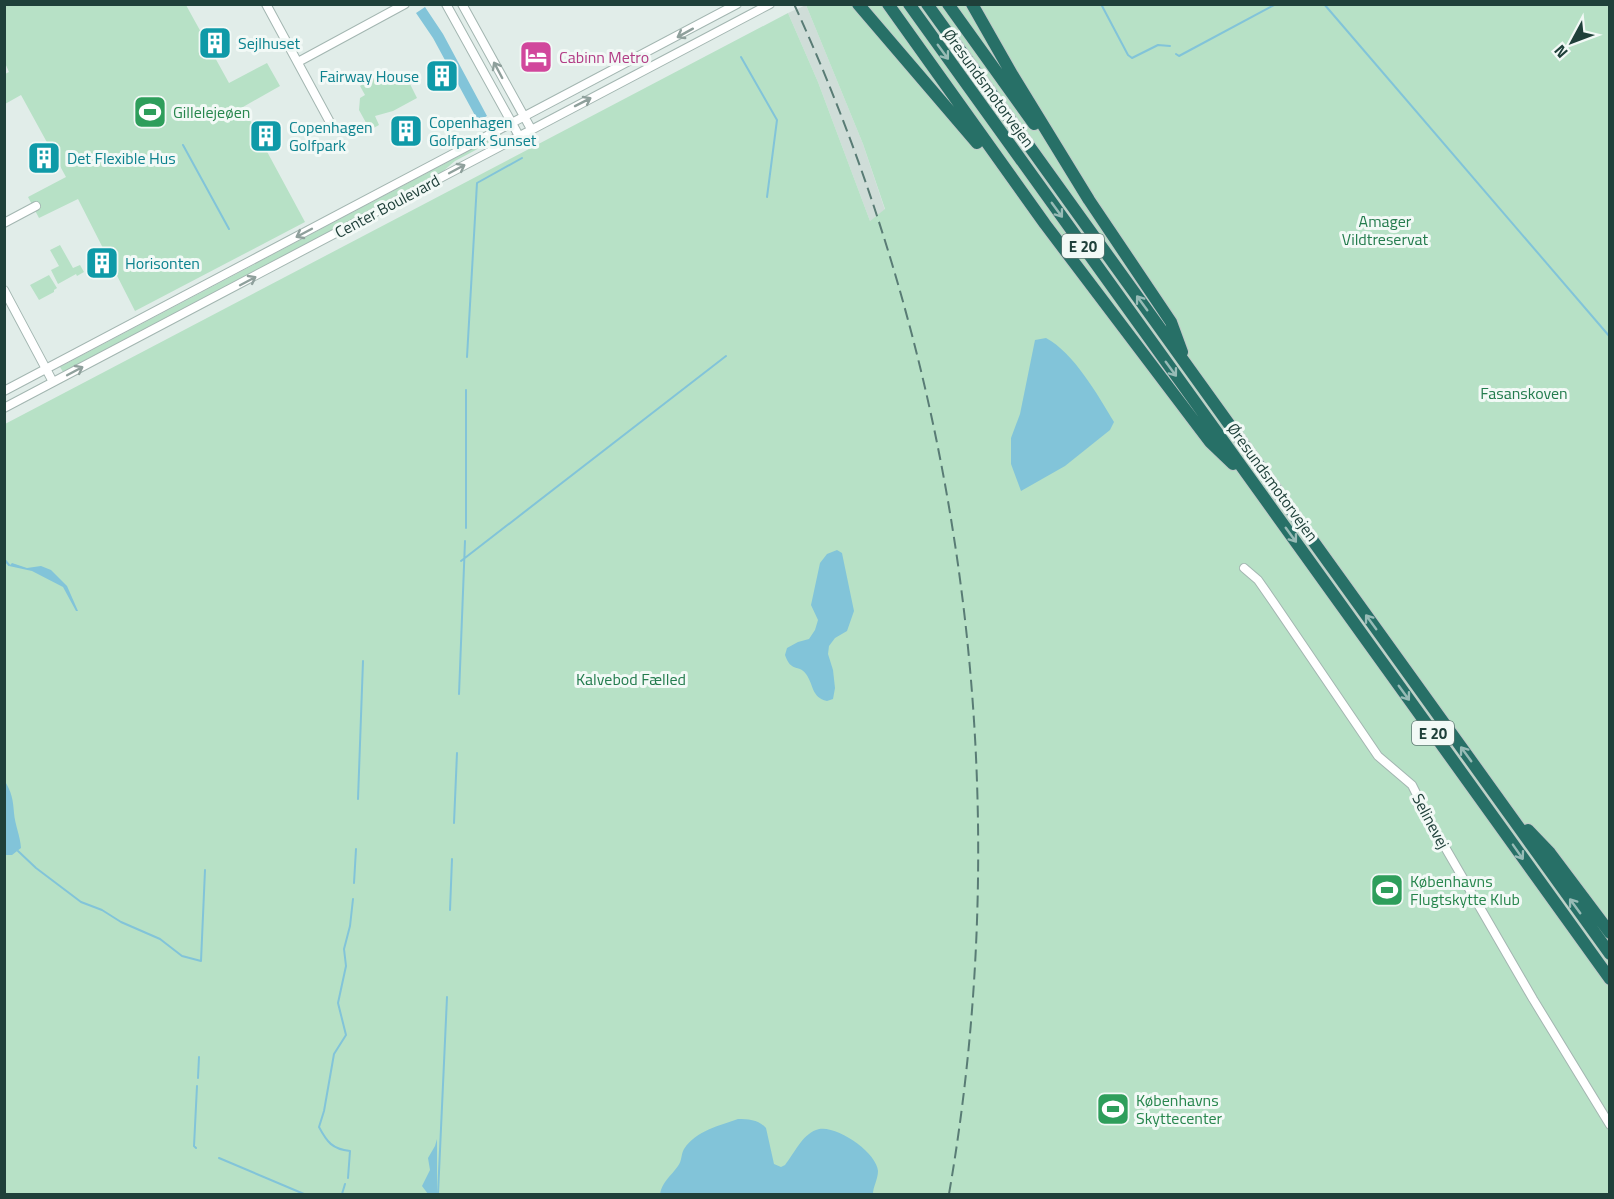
<svg xmlns="http://www.w3.org/2000/svg" width="1614" height="1199" font-family="'Titillium Web',sans-serif">
<style>
.built{fill:#cfddd8}
.green{fill:#b7e1c6}
.water{fill:#82c4d9}
.lines{fill:none;stroke-linecap:round;stroke-linejoin:round}
.stream{stroke:#82c4d9;stroke-width:2}
.minor-casing{stroke:#a3b6b1;stroke-width:10}
.highway-casing{stroke:#c0cac8;stroke-width:14}
.minor{stroke:#fff;stroke-width:8}
.highway{stroke:#277067;stroke-width:12}
.rail{stroke:#597c75;stroke-width:2;stroke-dasharray:12 6;stroke-linecap:butt}
.oneway{stroke:#8fa09c}
.oneway2{stroke:#97bbb6}
.labels{text-anchor:middle;dominant-baseline:central;stroke-width:6;stroke-linejoin:round;paint-order:stroke}
.shield{fill:#f2f9f6;stroke:#5e7872;stroke-width:1.5}
.shield-label{font-size:15px;font-weight:bold;fill:#1f403a}
.culture-label{font-size:16px;fill:#0d838f;stroke:#f2f9f6;text-anchor:start}
.hotel-label{font-size:16px;fill:#b23c85;stroke:#f2f9f6;text-anchor:start}
.street-label{font-size:16px;fill:#1f403a;stroke:#f2f9f6}
.leisure-label{font-size:16px;fill:#27864d;stroke:#f2f9f6;text-anchor:start}
.park-label{font-size:16px;fill:#247c4e;stroke:#f2f9f6}
</style>
<rect width="100%" height="100%" fill="#e1ede9"/>
<path class="built" d="M806,5L863,144L885,210L870,221L818,82L788,13Z"/>
<path class="green" d="M5,5H186L229,83L267,63L280,86L243,107L305,222L135,311L78,199L39,218L28,197L66,177L21,95L5,104V74L9,72L5,63Z
M806,5H1609V1194H5V424L788,13L818,82L870,221L885,209L863,144Z
M377,76L393,77L402,83L409,82L417,98L393,111L375,116L379,125L370,130L359,110L360,98L365,95L360,86Z
M501,134L502,136L455,161L441,173L63,372L60,367Z
M60,245L73,268L80,265L84,272L77,276L76,274L58,284L51,270L59,266L50,250Z
M49,275L57,288L54,290V292L39,300L30,285Z"/>
<path class="water" d="M425,7L443,34L487,116L478,121L433,38L416,13Z
M1046,338C1073,352 1098,395 1114,422L1110,430L1065,466L1021,491L1011,464V438L1020,414L1035,340Z
M837,550L842,553L843,558L854,611L847,631L835,638L829,646L828,654L833,670L835,688L833,699L827,701C811,697 814,685 806,674C799,664 791,673 785,655L787,648L798,642L809,639L815,630L818,620L811,605L820,563L827,554Z
M12,563L27,568L41,566L51,570L67,586L78,611H76L63,587L32,571L9,566Z
M4,780C12,792 13,800 14,813C15,825 20,835 21,848L12,855H5Z
M738,1119C749,1119 759,1120 766,1128L774,1164L781,1167L785,1165C794,1154 802,1135 816,1130C833,1122 877,1152 878,1171C878,1179 873,1187 873,1194H660C662,1182 671,1176 678,1166C682,1161 681,1154 684,1149C697,1130 719,1126 738,1119Z
M437,1139V1192L440,1194H428L422,1186L430,1170L428,1158L435,1146Z"/>
<g class="lines">
<path class="stream" d="M1101,4L1128,55L1132,58L1158,45L1170,46
M1324,4L1610,337
M1176,54L1179,56L1276,4
M741,57L777,120L767,197
M183,145L229,229
M467,357L477,183L522,158
M466,528V390
M4,559L9,565
M461,561L726,356
M459,694L465,541
M358,799L363,661
M454,823L457,753
M18,851L36,868L81,902L102,910L121,922L160,939L182,956L201,961L205,870
M354,883L356,849
M450,910L452,859
M198,1078L199,1057
M196,1148L194,1146L197,1086
M219,1158L304,1194
M348,1178L350,1151C332,1149 327,1142 319,1127L324,1111L334,1054L346,1035L338,1003L346,966L344,949L350,926L353,899
M342,1194L345,1184
M438,1194L447,997"/>
<g class="minor-casing">
<path id="minor" d="M266,4L332,126
M446,4L519,136
M462,4L531,129
M298,62L405,4
M4,223L36,206
M4,290L53,382
M4,391L737,4
M4,408L770,4
M1244,568L1258,580L1274,603L1378,756L1412,785L1431,823L1533,999L1610,1125"/>
</g>
<g class="highway-casing">
<path id="highway" d="M858,4L977,143
M888,4L1045,224L1210,442L1233,464
M909,4L1610,979
M927,4L1610,954
M948,4L1034,124
M972,4L1013,76L1089,200L1171,322L1182,352
M1528,830L1550,853L1610,933"/>
</g>
<use href="#minor" class="minor"/>
<use href="#highway" class="highway"/>
<path class="rail" d="M794,4C964,374 1018,794 949,1194"/>
</g>
<defs><path id="oneway-shaft" d="M-6 0H5M1.5-3L5.5 0L1.5 3" fill="none" stroke-width="1.6" stroke-linecap="round" stroke-linejoin="round" transform="scale(1.5)"/></defs>
<g class="oneway">
<use href="#oneway-shaft" transform="translate(685 33) rotate(151)"/>
<use href="#oneway-shaft" transform="translate(498 70) rotate(-118)"/>
<use href="#oneway-shaft" transform="translate(583 102) rotate(-27)"/>
<use href="#oneway-shaft" transform="translate(457 169) rotate(-28)"/>
<use href="#oneway-shaft" transform="translate(304 233) rotate(152)"/>
<use href="#oneway-shaft" transform="translate(248 281) rotate(-28)"/>
<use href="#oneway-shaft" transform="translate(75 371) rotate(-28)"/>
</g>
<g class="oneway2">
<use href="#oneway-shaft" transform="translate(943 52) rotate(54)"/>
<use href="#oneway-shaft" transform="translate(1057 210) rotate(54)"/>
<use href="#oneway-shaft" transform="translate(1142 303) rotate(-126)"/>
<use href="#oneway-shaft" transform="translate(1171 369) rotate(54)"/>
<use href="#oneway-shaft" transform="translate(1291 535) rotate(54)"/>
<use href="#oneway-shaft" transform="translate(1371 622) rotate(-126)"/>
<use href="#oneway-shaft" transform="translate(1404 693) rotate(54)"/>
<use href="#oneway-shaft" transform="translate(1466 754) rotate(-126)"/>
<use href="#oneway-shaft" transform="translate(1518 852) rotate(55)"/>
<use href="#oneway-shaft" transform="translate(1575 906) rotate(-126)"/>
</g>
<defs>
<g id="building-square" transform="scale(1.725)"><rect x="-9" y="-9" width="18" height="18" rx="4" fill="#0f9aa8" stroke="#f2f9f6"/><path d="M-4-6H4V6H1V3H-1V6H-4ZM-2.5-4.3h1.7v1.8h-1.7ZM.8-4.3h1.7v1.8H.8ZM-2.5-1h1.7V.8h-1.7ZM.8-1h1.7V.8H.8Z" fill="#fff"/></g>
<g id="hotel-square" transform="scale(1.725)"><rect x="-9" y="-9" width="18" height="18" rx="4" fill="#d1479c" stroke="#f2f9f6"/><path d="M-6-4.5h1.5V1H6V5H4.5V3h-9V5H-6ZM-4 0a1.8 1.8 0 1 1 3.6 0ZM.5 0V-2.5h3Q6-2.5 6 0Z" fill="#fff"/></g>
<g id="stadium-square" transform="scale(1.725)"><rect x="-9" y="-9" width="18" height="18" rx="4" fill="#2e9e5b" stroke="#f2f9f6"/><path d="M0-5a6.5 5 0 1 0 0 10a6.5 5 0 1 0 0-10ZM-3.5-1.8h7v3.6h-7Z" fill="#fff"/></g>
</defs>
<g fill-rule="evenodd">
<use href="#building-square" x="215" y="43"/>
<use href="#hotel-square" x="536" y="57"/>
<use href="#building-square" x="442" y="76"/>
<use href="#stadium-square" x="150" y="112"/>
<use href="#building-square" x="406" y="131"/>
<use href="#building-square" x="266" y="136"/>
<use href="#building-square" x="44" y="158"/>
<use href="#building-square" x="102" y="263"/>
<use href="#stadium-square" x="1387" y="890"/>
<use href="#stadium-square" x="1113" y="1109"/>
</g>
<g class="labels">
<g class="shield">
<rect x="1062" y="234" width="42" height="24" rx="4.5"/>
<rect x="1412" y="721" width="42" height="24" rx="4.5"/>
</g>
<g class="shield-label">
<text x="1083" y="246">E 20</text>
<text x="1433" y="733">E 20</text>
</g>
<g class="culture-label">
<text x="238" y="43">Sejlhuset</text>
<text x="419" y="76" text-anchor="end">Fairway House</text>
<text x="429" y="122">Copenhagen<tspan x="429" dy="18">Golfpark Sunset</tspan></text>
<text x="289" y="127">Copenhagen<tspan x="289" dy="18">Golfpark</tspan></text>
<text x="67" y="158">Det Flexible Hus</text>
<text x="125" y="263">Horisonten</text>
</g>
<g class="hotel-label">
<text x="559" y="57">Cabinn Metro</text>
</g>
<g class="street-label">
<text transform="translate(989 88) rotate(54)">Øresundsmotorvejen</text>
<text transform="translate(387 206) rotate(-28)">Center Boulevard</text>
<text transform="translate(1273 482) rotate(54)">Øresundsmotorvejen</text>
<text transform="translate(1431 821) rotate(62)">Selinevej</text>
</g>
<g class="leisure-label">
<text x="173" y="112">Gillelejeøen</text>
<text x="1410" y="881">Københavns<tspan x="1410" dy="18">Flugtskytte Klub</tspan></text>
<text x="1136" y="1100">Københavns<tspan x="1136" dy="18">Skyttecenter</tspan></text>
</g>
<g class="park-label">
<text x="1385" y="221">Amager<tspan x="1385" dy="18">Vildtreservat</tspan></text>
<text x="1524" y="393">Fasanskoven</text>
<text x="631" y="679">Kalvebod Fælled</text>
</g>
</g>
<rect width="1614" height="1199" fill="none" stroke="#1f403a" stroke-width="12"/>
<g transform="translate(1572 42) rotate(229)" stroke="#f2f9f6" stroke-width="4.5" paint-order="stroke">
<path d="M0-4.5L10 22L0 15L-10 22Z" fill="#1f403a"/>
<text y="-9" font-size="16" font-weight="bold" text-anchor="middle" fill="#1f403a">N</text>
</g>
</svg>
